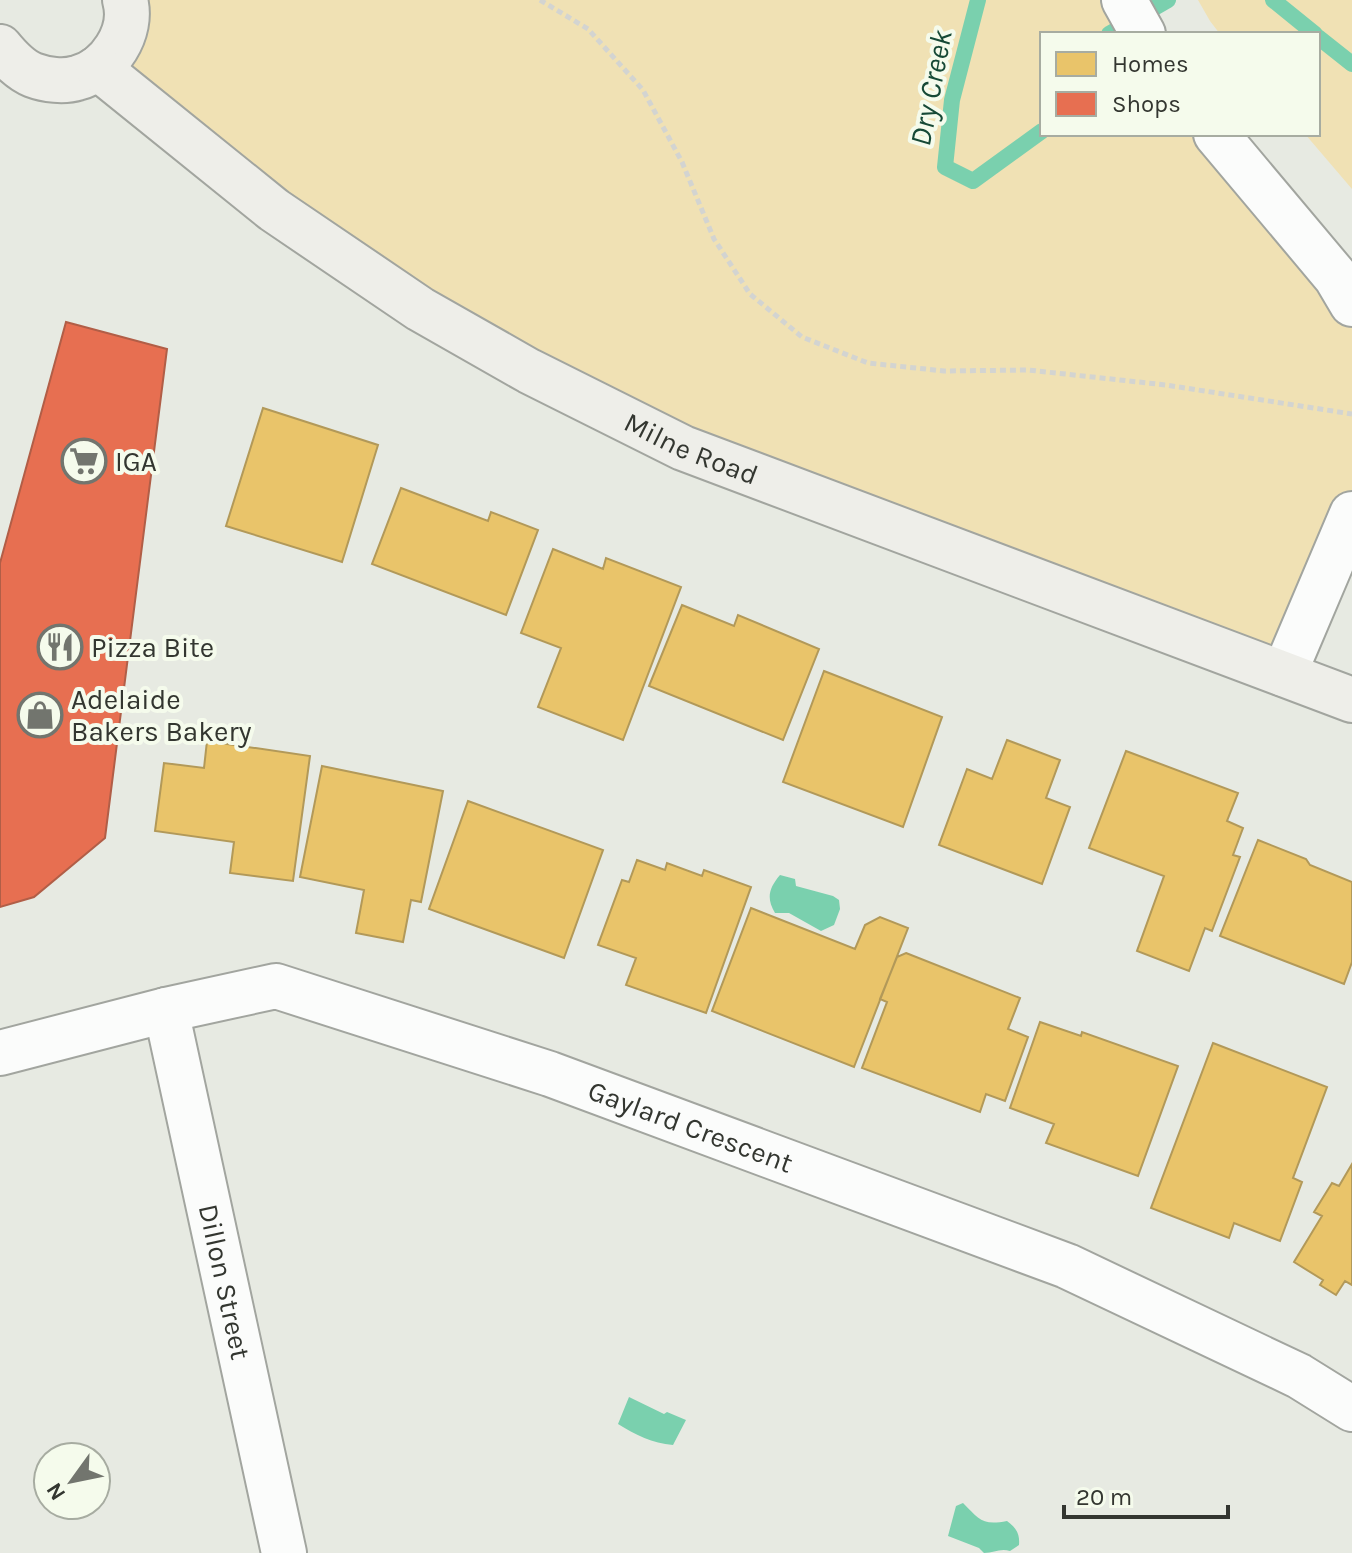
<svg xmlns="http://www.w3.org/2000/svg" width="1352" height="1553" font-family="Karla,sans-serif">
<style>
.green{fill:#f0e1b4}
.water{fill:#7ad0ae}
.homes{fill:#e9c46a;stroke:#b29959;stroke-width:2}
.shops{fill:#e76f51;stroke:#b15e47;stroke-width:2}
.lines{fill:none;stroke-linecap:round;stroke-linejoin:round}
.stream{stroke:#7ad0ae;stroke-width:16}
.street-casing{stroke:#a2a59f;stroke-width:48}
.secondary-casing{stroke:#a2a59f;stroke-width:48}
.path{stroke:#d3d4d1;stroke-width:5;stroke-dasharray:6 4;stroke-linecap:butt}
.street{stroke:#fbfcfb;stroke-width:44}
.secondary{stroke:#eeeee9;stroke-width:44}
.labels{text-anchor:middle;dominant-baseline:central;stroke-width:8;stroke-linejoin:round;paint-order:stroke}
.street-label{font-size:28px;fill:#333630;stroke:#f5fbec}
.poi-label{font-size:28px;fill:#333630;stroke:#f5fbec;text-anchor:start}
.water-label{font-size:30px;font-style:italic;fill:#164936;stroke:#f5fbec}
</style>
<rect width="100%" height="100%" fill="#e7eae2"/>
<path class="green" d="M125,0H1124L1143,34H1042V134H1216L1352,304V514L1284,674L683,448L274,210L115,51Z
M1198,0H1352V189L1305,134H1318V34H1220L1210,21Z"/>
<path class="water" d="M780,875L795,879L796,886L833,896L839,900L840,909L834,925L821,931L789,913H775C766,898 769,888 780,875Z
M629,1397L664,1414L667,1412L686,1420L673,1445C652,1443 636,1435 618,1424Z
M963,1503C979,1519 982,1526 1007,1521C1016,1528 1020,1533 1019,1545L1010,1551C1000,1548 994,1553 984,1553L979,1548L948,1536L956,1506Z"/>
<path class="homes" d="M263,408L378,445L342,562L226,526Z
M401,488L488,521L491,512L538,530L506,615L372,564Z
M553,549L603,569L606,558L681,587L623,740L538,707L561,648L521,633Z
M682,605L734,626L738,615L819,649L783,740L649,686Z
M824,671L942,717L903,827L783,782Z
M1007,740L1060,760L1046,798L1070,807L1042,884L939,845L967,769L992,779Z
M207,741L310,756L293,881L230,873L234,842L155,831L164,763L204,768Z
M1126,751L1238,793L1227,821L1243,828L1233,855L1240,857L1212,931L1205,928L1189,971L1137,951L1164,876L1089,848Z
M322,766L443,791L421,902L411,900L403,942L356,933L364,890L300,877Z
M468,801L603,850L564,958L429,909Z
M1258,840L1306,859L1310,865L1352,882V962L1344,984L1220,936Z
M637,860L665,870L667,863L702,876L704,870L751,887L706,1013L626,985L636,958L598,945L622,880L629,882Z
M751,908L855,949L865,925L880,917L908,928L854,1067L712,1011Z
M906,953L1020,998L1008,1029L1028,1037L1005,1101L986,1094L980,1112L862,1068L887,1002L880,999L897,957Z
M1040,1022L1081,1036L1082,1032L1178,1066L1138,1176L1046,1143L1054,1124L1010,1108Z
M1213,1043L1327,1087L1293,1178L1302,1182L1280,1241L1234,1223L1229,1238L1151,1208Z
M1352,1164V1285L1345,1281L1336,1295L1320,1285L1323,1280L1294,1262L1322,1216L1314,1212L1332,1183L1339,1186Z"/>
<path class="shops" d="M66,322L167,349L105,838L34,897L0,907V563Z"/>
<g class="lines">
<path class="stream" d="M978,0L952,100L945,167L973,181L1042,131
M1273,0L1315,34
M1109,34L1168,0
M1318,37L1352,64"/>
<g class="street-casing">
<g id="street">
<path d="M1124,0L1143,34"/>
<path d="M1216,134L1336,277L1352,304"/>
<path d="M1284,674L1352,514"/>
<path id="s1" d="M166,1010L284,1553"/>
<path id="s2" d="M0,1053L166,1010L276,986L550,1074L1067,1266L1299,1376L1352,1409"/>
</g>
</g>
<g class="secondary-casing">
<g id="secondary">
<path d="M0,47C9,58 20,70 33,75C46,80 64,82 77,78C109,70 134,32 125,0"/>
<path id="s3" d="M98,68L274,210L420,309L529,371L683,448L1352,700"/>
</g>
</g>
<path class="path" d="M540,0L588,29L643,90L682,162L714,239L750,294L802,337L868,363L944,371L1028,370L1166,385L1352,414"/>
<use href="#street" class="street"/>
<use href="#secondary" class="secondary"/>
</g>
<defs>
<g id="supermarket-ring" transform="scale(2.3)"><circle r="9.5" fill="#f5fbec" stroke="#72756e" stroke-width="1.5"/><path d="M-6-5.5h2.5l.6 2H6L4.5 2H-2.5L-4.4-4H-6ZM-1.5 3.2a1.3 1.3 0 1 0 .1 0ZM3 3.2a1.3 1.3 0 1 0 .1 0Z" fill="#72756e"/></g>
<g id="restaurant-ring" transform="scale(2.3)"><circle r="9.5" fill="#f5fbec" stroke="#72756e" stroke-width="1.5"/><path d="M-5-6h1v4h1v-4h1v4h1v-4h1v5L-1.5 .5V6h-2V.5L-5-1ZM5-6V6H3V1.5H1.5Q1.5-4 5-6Z" fill="#72756e"/></g>
<g id="shop-ring" transform="scale(2.3)"><circle r="9.5" fill="#f5fbec" stroke="#72756e" stroke-width="1.5"/><path d="M-5-2.5h2.3a2.7 3.5 0 0 1 5.4 0H5L5.5 6h-11ZM-1.5-2.5h3a1.5 2.3 0 0 0-3 0Z" fill="#72756e"/></g>
</defs>
<g fill-rule="evenodd">
<use href="#supermarket-ring" x="84" y="461"/>
<use href="#restaurant-ring" x="60" y="647"/>
<use href="#shop-ring" x="40" y="715"/>
</g>
<g class="labels">
<g class="street-label">
<text stroke="none"><textPath href="#s3" startOffset="708">Milne Road</textPath></text>
<text stroke="none"><textPath href="#s2" startOffset="722">Gaylard Crescent</textPath></text>
<text stroke="none"><textPath href="#s1" startOffset="278">Dillon Street</textPath></text>
</g>
<g class="poi-label">
<text x="115" y="461">IGA</text>
<text x="91" y="647">Pizza Bite</text>
<text x="71" y="699">Adelaide<tspan x="71" dy="32">Bakers Bakery</tspan></text>
</g>
<g class="water-label">
<text transform="translate(931 88) rotate(-79)">Dry Creek</text>
</g>
</g>
<rect x="1040" y="32" width="280" height="104" fill="#f5fbec" stroke="#a7aca1" stroke-width="2"/>
<rect x="1056" y="52" width="40" height="24" fill="#e9c46a" stroke="#a7aca1" stroke-width="2"/>
<text x="1112" y="72" font-size="24" fill="#333630">Homes</text>
<rect x="1056" y="92" width="40" height="24" fill="#e76f51" stroke="#a7aca1" stroke-width="2"/>
<text x="1112" y="112" font-size="24" fill="#333630">Shops</text>
<g transform="translate(72 1481) rotate(237)"><circle r="38" fill="#f5fbec" stroke="#a7aca1" stroke-width="2"/>
<path d="M0-6L14 30L0 20L-14 30Z" fill="#72756e"/>
<text y="-12" font-size="22" font-weight="bold" text-anchor="middle" fill="#333630">N</text>
</g>
<path d="M1064 1505v12h164v-12" fill="none" stroke="#333630" stroke-width="4"/>
<text x="1076" y="1505" font-size="24" fill="#333630" stroke="#f5fbec" stroke-width="6" paint-order="stroke">20 m</text>
</svg>
